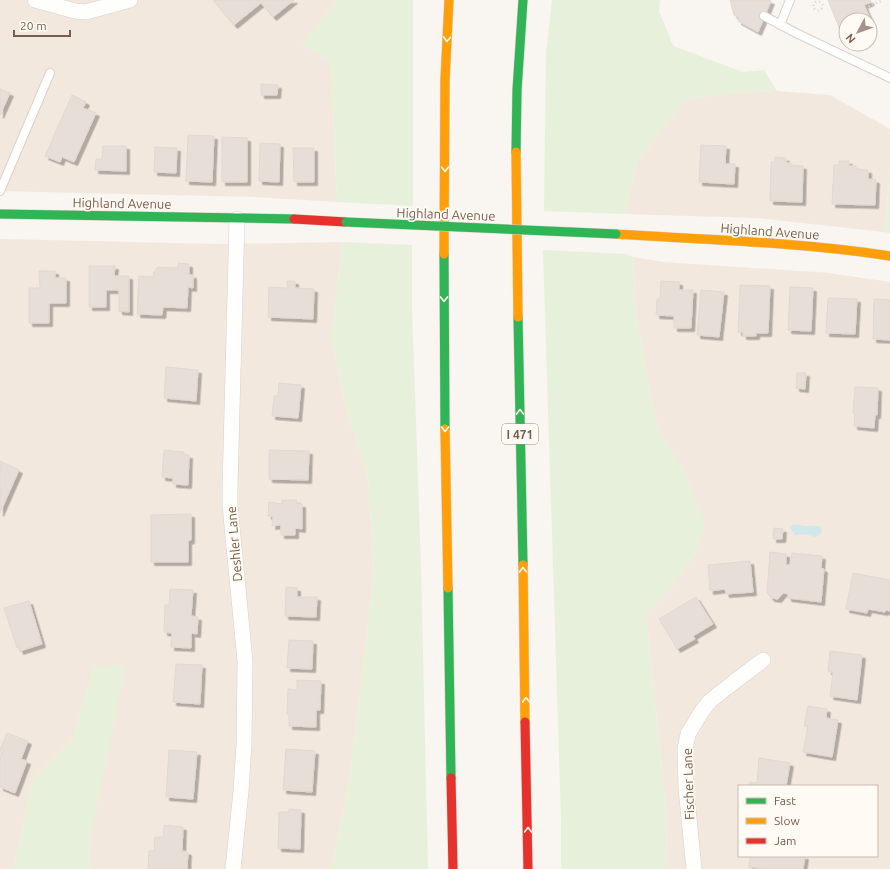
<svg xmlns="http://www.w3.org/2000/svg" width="890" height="869" font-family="Ubuntu,sans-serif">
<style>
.residential{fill:#f2e8de;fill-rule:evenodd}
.green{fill:#e7f0db}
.water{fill:#d0e8ea}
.building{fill:#e6ded7;stroke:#e2d8d2;filter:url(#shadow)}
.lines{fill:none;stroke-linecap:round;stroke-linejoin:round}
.lane-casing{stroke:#d7d1cb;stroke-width:10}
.street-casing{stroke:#d7d1cb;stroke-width:16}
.fast-casing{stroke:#d9d2cb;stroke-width:10}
.slow-casing{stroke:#d9d2cb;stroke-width:10}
.jam-casing{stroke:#d9d2cb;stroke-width:10}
.path{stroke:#dcd5d0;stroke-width:2.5;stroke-dasharray:1 3;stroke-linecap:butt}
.lane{stroke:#fefefd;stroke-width:8}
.street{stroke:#fefefd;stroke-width:15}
.fast{stroke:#30b455;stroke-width:9}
.slow{stroke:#ff9f0a;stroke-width:9}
.jam{stroke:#e5322d;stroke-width:9}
.fast-bridge-casing{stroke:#d9d2cb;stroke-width:10;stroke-linecap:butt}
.fast-bridge{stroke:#30b455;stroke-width:9}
.oneway{stroke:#fffaf3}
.labels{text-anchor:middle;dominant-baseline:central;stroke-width:3.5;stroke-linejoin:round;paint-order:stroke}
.shield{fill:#fffaf3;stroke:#a28b7f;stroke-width:1}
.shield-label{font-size:12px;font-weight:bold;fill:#7a5c4d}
.street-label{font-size:13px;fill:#7a5c4d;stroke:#fffaf3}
</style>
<defs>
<filter id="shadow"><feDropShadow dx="3.5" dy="3.5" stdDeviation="0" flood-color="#0004"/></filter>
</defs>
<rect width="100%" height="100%" fill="#f9f5f0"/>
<path class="residential" d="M0,0H338L303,44L331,61L337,202L255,197L0,191Z
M777,91L830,95L890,129V173L884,232L758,218L625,214L637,162L684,100L731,93Z
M0,239L219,244L342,242L332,339L345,404L368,478L374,572L350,779L332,869H90L89,844L94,667L73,739L34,778L13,869H0Z
M633,257L664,262L829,273L890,282V869H666L667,818L646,614L673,585L696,552L688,480L658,428L650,393L636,314ZM739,786H877V856H739Z"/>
<path class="green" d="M338,0H413V206L337,202L331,61L303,44Z
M552,0H660L659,11L673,46L743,72L764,70L777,91L731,93L684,100L637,162L625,214L544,211L546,54Z
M890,173V233L884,232Z
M342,242L412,245V309L421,566L428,869H332L350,779L374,572L368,478L345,404L332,339Z
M543,250L626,254L633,257L636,314L650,393L658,428L688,480L705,526L696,552L673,585L646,614L667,818L666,869H561V819Z
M126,665L89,844L90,869H13L34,778L73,739L94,667Z"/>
<path class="water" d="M794,524L805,526H817L821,527L822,532L816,537L804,534L795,535L790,528L791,526Z"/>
<path class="building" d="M213,0H294L273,17L261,3L234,25Z
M730,0H768L771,1L758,32L738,21L739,18L734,15Z
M828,0H870L871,2L864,5L872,23L870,24V20H846V34L842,35Z
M261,84L278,85L277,95H261Z
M0,89L10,93L0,115Z
M72,95L86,102L83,108L96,113L74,162L62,157L60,162L45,156Z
M188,135L214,136L212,182L186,181Z
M222,137L247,138V182H222Z
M260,143L280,144L279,182L259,181Z
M701,145L726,146L725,164H735L734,184L699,182Z
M103,146H126V171L95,170L96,159H102Z
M155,147L177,148L176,173L154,172Z
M293,148H314V182H294Z
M775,157L786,158V163H791V165L803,166L802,202L770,201L771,162H775Z
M839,161H849V166H856V169L868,170V179L876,180L875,205L832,204L834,165H839Z
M178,263L189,264V275H193V288L188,287L187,308L163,307L162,315L137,314L139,276L154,277L153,273L158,267L178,268Z
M89,266H115L114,276H129V312L119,311V290H106V307H89Z
M39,271H55V278H66V303H49V323H29V288H40Z
M287,281H295V288L314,289L313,319L268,317L269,287L287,288Z
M661,281L679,282V290H693L691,328H674V316L656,315L657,299H660Z
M740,285L770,286L768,333H756V336H743V332H738Z
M790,287L813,288L811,331L788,330Z
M701,290L724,292L719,337L697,335Z
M828,298L857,299L855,334L826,333Z
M874,299L890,300V340L873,339Z
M166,367L198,370L196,401L164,398Z
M797,373H806L805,389L796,388Z
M279,383L301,385L298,418L272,416L274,396H278Z
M855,387L878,388L877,415H875L874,428L854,426L855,414L853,413Z
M164,450L184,452V455H189L188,485L173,484V478L162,477Z
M269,450L309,451L308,480L269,479Z
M0,461L19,470L0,513Z
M282,500H297L296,504H302V529L295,528V535H281V525L272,526L273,516H268L269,502L282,504Z
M191,514V540L188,541V562H151V515Z
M774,528L783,529L782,539H773Z
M770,552L786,554V565H790L792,553L822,556L821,568L824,569L821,602L788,598V594L783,593L778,599L771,598L767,592Z
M750,561L753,592L726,594L725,589L710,591L708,565Z
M853,573L890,580V611L886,610L885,612L868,609L867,613L846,609Z
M286,587L297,588V597H317L316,617L285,616Z
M170,589L193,590L191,616L198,617L197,634L191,633V648L171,647L172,633L164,632L165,605H169Z
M696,597L713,624L693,636L695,639L677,649L659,619Z
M29,601L42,644L20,651L19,647L17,648L4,608Z
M289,640L313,641L312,669L287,668Z
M830,651L862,655L857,700L830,696L833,672L828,671Z
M176,664L202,665L200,704L173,702Z
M297,680L321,681L320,710H316V727L289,726V714H287L288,689L297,690Z
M808,706L827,709L826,718L838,720L832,757L803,752L808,726H804Z
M7,733L28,741L21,759L27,761L15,793L0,787V757L2,753L0,752V750Z
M286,749L315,751L312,792L283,790Z
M169,750L197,752L193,799L166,797Z
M759,758L790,763L786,786H749L750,782L757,783Z
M289,809L301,810L300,849L278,848L279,812H289Z
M164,825L183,827L182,851L188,852L187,869H148L149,851H154L155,837H163Z
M750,856H805L803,869H766L749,867Z"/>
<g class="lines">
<g class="lane-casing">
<path id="lane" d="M764,16L796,33L890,78
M780,25L790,0
M0,191L50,73"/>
</g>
<g class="street-casing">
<path id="street" d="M35,0L75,11L86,12L130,0
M233,869L241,791L244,744L245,661L230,505V487L237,219
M694,869L686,788L685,749L688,734L702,711L710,701L730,685L763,660"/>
</g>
<g class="fast-casing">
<path id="fast" d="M516,152L517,90L523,0
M0,214L294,219
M444,254L445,429
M518,317L523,565
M448,588L451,778"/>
</g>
<g class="slow-casing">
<path id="slow" d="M516,152L518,317
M616,234C707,240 800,242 890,256
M444,254L445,80L449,0
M445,429L448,588
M523,565L525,722"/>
</g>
<g class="jam-casing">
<path id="jam" d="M294,219L346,222
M525,722L528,869
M451,778L453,869"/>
</g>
<path class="path" d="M813.5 6a4.5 4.5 0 1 1 9 0a4.5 4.5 0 1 1-9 0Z
M865,8L883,0"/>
<use href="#lane" class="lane"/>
<use href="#street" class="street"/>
<use href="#fast" class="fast"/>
<use href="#slow" class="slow"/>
<use href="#jam" class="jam"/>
<g class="fast-bridge-casing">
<path id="fast-bridge" d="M346,222L616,234"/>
</g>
<use href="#fast-bridge" class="fast-bridge"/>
</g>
<defs><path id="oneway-chevron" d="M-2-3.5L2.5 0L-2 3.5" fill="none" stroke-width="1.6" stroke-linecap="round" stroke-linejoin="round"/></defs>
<g class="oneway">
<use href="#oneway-chevron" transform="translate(447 39) rotate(93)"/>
<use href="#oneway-chevron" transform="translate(445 169) rotate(90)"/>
<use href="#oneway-chevron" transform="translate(444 299) rotate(90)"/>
<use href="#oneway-chevron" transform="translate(520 412) rotate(-91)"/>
<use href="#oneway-chevron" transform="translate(445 429) rotate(89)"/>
<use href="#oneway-chevron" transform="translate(523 570) rotate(-91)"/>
<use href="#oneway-chevron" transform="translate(526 700) rotate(-91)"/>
<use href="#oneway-chevron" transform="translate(528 830) rotate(-90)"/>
</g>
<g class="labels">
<rect class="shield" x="502" y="424" width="36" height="20" rx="3"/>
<g class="shield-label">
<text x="520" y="434">I 471</text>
</g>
<g class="street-label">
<text transform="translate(122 203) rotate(1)">Highland Avenue</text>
<text transform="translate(446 214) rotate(2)">Highland Avenue</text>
<text transform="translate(770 231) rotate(4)">Highland Avenue</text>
<text transform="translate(234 544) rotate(-95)">Deshler Lane</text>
<text transform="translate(688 784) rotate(-92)">Fischer Lane</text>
</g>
</g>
<rect x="738" y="785" width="140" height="72" fill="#fffaf3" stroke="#cabbb1"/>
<rect x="746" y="798" width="20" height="6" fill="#30b455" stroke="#cabbb1"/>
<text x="774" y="805" font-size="12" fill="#7a5c4d">Fast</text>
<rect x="746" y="818" width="20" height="6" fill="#ff9f0a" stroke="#cabbb1"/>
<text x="774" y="825" font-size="12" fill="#7a5c4d">Slow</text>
<rect x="746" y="838" width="20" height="6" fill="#e5322d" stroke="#cabbb1"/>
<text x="774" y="845" font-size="12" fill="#7a5c4d">Jam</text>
<g transform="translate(858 32) rotate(229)"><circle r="19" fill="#fffaf3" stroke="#cabbb1"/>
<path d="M0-3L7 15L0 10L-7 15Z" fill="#a69286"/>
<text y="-6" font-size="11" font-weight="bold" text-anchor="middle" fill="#7a5c4d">N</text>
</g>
<path d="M14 30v6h56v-6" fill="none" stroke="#7a5c4d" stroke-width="2"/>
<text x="20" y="30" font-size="12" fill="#7a5c4d" stroke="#fffaf3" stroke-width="3" paint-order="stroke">20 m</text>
</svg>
